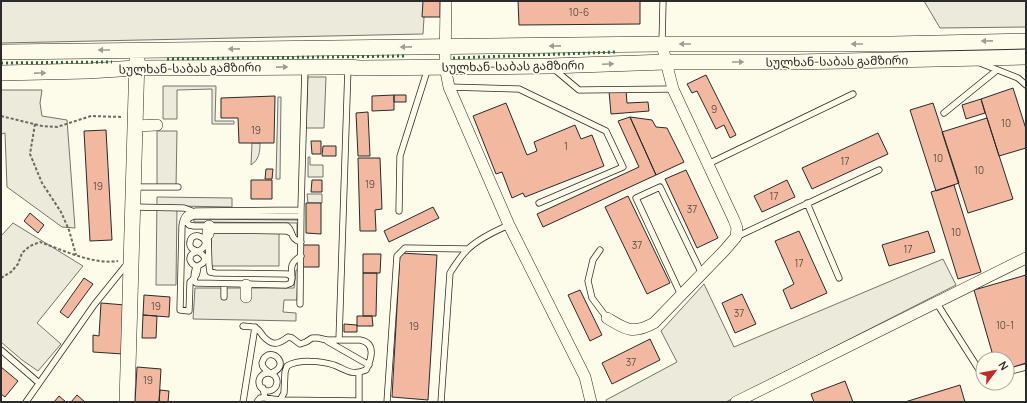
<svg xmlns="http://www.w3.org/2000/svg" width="1027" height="403" font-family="Manrope,'Noto Sans Georgian',sans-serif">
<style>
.green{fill:#ecebdb;stroke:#74746e}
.building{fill:#f2b8a0;stroke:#2b2b2b}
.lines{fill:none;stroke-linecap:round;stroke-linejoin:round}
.lane-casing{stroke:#2b2b2b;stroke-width:7}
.street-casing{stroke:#2b2b2b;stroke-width:12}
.secondary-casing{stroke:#2b2b2b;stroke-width:16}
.path{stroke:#6a6964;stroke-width:2;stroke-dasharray:3 2;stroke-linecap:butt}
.lane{stroke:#fdfbea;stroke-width:5.5}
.street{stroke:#fdfbea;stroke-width:11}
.secondary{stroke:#fdfbea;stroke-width:15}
.hedge{stroke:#34623c;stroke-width:3;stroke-dasharray:2 3;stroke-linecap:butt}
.oneway{fill:#9e9d94}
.labels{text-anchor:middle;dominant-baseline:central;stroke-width:3;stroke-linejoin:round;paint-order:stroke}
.number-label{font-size:10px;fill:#5d4e48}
.street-label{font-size:12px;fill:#2b2b2b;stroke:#fdfbea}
</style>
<rect width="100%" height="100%" fill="#fdfbea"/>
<path class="green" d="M1,1H425L423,34L1,43Z
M924,1H1026V27L940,28Z
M308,77H326L324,128H306Z
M163,86H216L215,121H234V124H212V89L177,90V119H163Z
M1,90H42L40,103L42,116L67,120L75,228L62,227L7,187L5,133L1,134Z
M278,97H281L280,179H276Z
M157,131H177L176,188L157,187Z
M252,143H260C260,152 259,160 251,165Z
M308,157H310V165H323V177H308Z
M307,194H322V203H308Z
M157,197L232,198V207L177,206L176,285H156Z
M194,219L300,220V234L297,235V223L194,222Z
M13,223L83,266L37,323L61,344L38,371L22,360L1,342V236Z
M279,231V266H211V232Z
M943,259L956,285L726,402H607L606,400L677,362L661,331L704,284L734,347Z
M296,270H298L297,300H284L283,312L296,313V321L193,319L195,288H294Z"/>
<path class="building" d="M423,1H440V17H422Z
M518,1H640V24L519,25Z
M706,75L736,135L730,138L724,125L716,129L697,91L692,93L687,84Z
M1013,88L1026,129V148L999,156L981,99Z
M626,90L627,103L648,102L649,111L611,114L609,91Z
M394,95H406V102H394Z
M394,95V110L372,111V96Z
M275,96L274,143H239L238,118H221V98Z
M981,99L985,113L966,119L962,105Z
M506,103L527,155L537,151L534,142L575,125L581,139L592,135L604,166L525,197L523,193L512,198L502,172L496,174L473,116Z
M933,103L959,183L936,191L910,110Z
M368,112L370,156H358L356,113Z
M630,117L652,120L656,127L667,128L684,162L656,175Z
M630,117L656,175L543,227L537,214L639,167L618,121Z
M987,118L1013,199L968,213L942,132Z
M106,130L112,240L90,241L84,131Z
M878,133L888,154L812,189L802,168Z
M311,141H321V154H312Z
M323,146H336V156H322Z
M358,158H380L382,209L375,210L376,231H360Z
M266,169H273L272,179H265Z
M686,170L718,238L697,248L665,179Z
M251,180H272V199H251Z
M312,180H322V192H311Z
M787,180L795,197L762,212L754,196Z
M954,185L981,272L958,279L931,192Z
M628,196L670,283L647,294L605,207Z
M306,203H321V234L306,233Z
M433,207L439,218L389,242L384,231Z
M30,213L44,225L38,233L24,221Z
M799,231L827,293L791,309L783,290L794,284L775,241Z
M928,231L935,252L889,266L882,245Z
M303,245H319V267H303Z
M400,253L437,255L428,400L392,397Z
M363,254H381L380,273H363Z
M363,273H377L376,316H363Z
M1026,275V363L1007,369V359H994L974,290Z
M84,278L93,284L68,318L60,312Z
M580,290L602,335L590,341L568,295Z
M742,294L756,324L735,333L722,303Z
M144,295L170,297L169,317L143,315Z
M101,303L125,305L123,354L93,352V335L99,336Z
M143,315L157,316L156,338H142Z
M357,316H372L373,326H357Z
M344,324L357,325V332H344Z
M650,339L660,360L612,384L602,363Z
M1,367L18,381L5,397L1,394Z
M137,367L161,369L159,402H135Z
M845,381L853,402H814L811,394Z
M960,385L965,402H905Z
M160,390L169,391L168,402H159Z
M77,395L85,402H71Z
M59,396L66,402H54Z"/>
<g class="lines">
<g class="lane-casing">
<path id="lane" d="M662,44L663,1
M980,63L1018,78L1026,85
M554,69L579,90L673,89
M449,87L519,89L606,131L623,167L539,203
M944,113L997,70
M708,164L853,94
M134,187H178
M807,203L839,278
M133,207L184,208L192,211
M399,211L400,156L428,68
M301,216H194L189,218L187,222L189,225L194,226H287C294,231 289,239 301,242
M291,233L287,231L215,230L209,232L208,234L209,265L210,272L215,273L287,274L291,276L292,278L291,283L286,285L196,283C192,279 195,271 196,266C193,265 191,263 190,260C189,251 199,253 203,248C212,239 192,229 190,242C188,253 202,248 205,259L203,263L198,266C197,274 197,276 190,282V283L189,311L180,310L182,226C183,216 187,212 196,211L301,210
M736,237L879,170
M600,250L593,260L588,281L592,298L607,318
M292,278C291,267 290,263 301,256
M681,295L636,198L660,187L702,274
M224,297V284
M936,302L983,376
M300,304L301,208L305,67
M243,326C247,327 253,326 256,328C259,330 261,333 263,336C272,346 278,345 288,337L292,338L300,344L306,342L312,338H318L327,340H360C377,343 371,360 366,370C351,376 347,370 334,365C321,361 299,359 287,366L285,372L284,393L280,400L265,398L263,388
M339,340L348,67
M327,341L369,365
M1,350L39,383
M1007,372L1026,367
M270,373C266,370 262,368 262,363C263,361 263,359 265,357C275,348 290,367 271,373
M259 382a9 9 0 1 1 18 0a9 9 0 1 1-18 0Z
M280,400L359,401V373
M26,402L94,305L127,264
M243,402L255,327
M257,402L260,398H265
M387,402L397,256L405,248L468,249
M441,402L450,273C455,265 460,257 467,250C478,239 495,231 509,225"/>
</g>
<g class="street-casing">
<path id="street" d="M446,1L445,67L449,87L509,225L585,377L591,402
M135,126L157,125
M208,234L209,226
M246,297V285
M607,318C625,329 632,335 654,323L724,251L736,237L737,228L734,220L673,89L666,62L662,44
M736,402L1026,258"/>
</g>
<g class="secondary-casing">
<path id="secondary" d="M1,52L662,44H892L1026,41
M1,73L88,71L136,68L332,67H348L360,68L550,66L666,62H796L1026,57
M127,402L137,59"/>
</g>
<path class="path" d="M1,116L42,126L57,127L91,116L123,117
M35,124L30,154L42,183L61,212L69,230L76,255
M1,278L11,272L18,264L22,253L30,246L40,242C63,250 93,265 118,261"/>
<use href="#lane" class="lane"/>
<use href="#street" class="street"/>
<use href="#secondary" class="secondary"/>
<path class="hedge" d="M453,58L616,52
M167,59L406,56
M1,63L112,62"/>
</g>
<defs><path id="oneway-solid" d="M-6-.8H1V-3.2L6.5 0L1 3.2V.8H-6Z"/></defs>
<g class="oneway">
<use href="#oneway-solid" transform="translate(987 41) rotate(179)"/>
<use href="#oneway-solid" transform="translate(685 44) rotate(180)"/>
<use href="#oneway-solid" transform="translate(857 44) rotate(180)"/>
<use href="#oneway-solid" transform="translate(555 46) rotate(179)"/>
<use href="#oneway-solid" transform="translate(406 47) rotate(179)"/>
<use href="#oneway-solid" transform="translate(234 49) rotate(179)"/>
<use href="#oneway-solid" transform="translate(104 50) rotate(180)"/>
<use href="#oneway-solid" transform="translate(738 62)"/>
<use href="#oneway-solid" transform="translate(608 64) rotate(-2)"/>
<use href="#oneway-solid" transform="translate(282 67) rotate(-1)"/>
<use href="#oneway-solid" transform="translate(40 73) rotate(-1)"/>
</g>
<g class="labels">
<g class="number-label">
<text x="579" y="12">10-6</text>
<text x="714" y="109">9</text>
<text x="1006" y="123">10</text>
<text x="256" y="130">19</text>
<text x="566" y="146">1</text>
<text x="938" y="158">10</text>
<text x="845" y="161">17</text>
<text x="979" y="170">10</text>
<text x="370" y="184">19</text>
<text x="98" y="186">19</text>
<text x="774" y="196">17</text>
<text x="692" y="209">37</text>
<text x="956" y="232">10</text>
<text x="637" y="245">37</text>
<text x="908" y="249">17</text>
<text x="799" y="263">17</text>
<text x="156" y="306">19</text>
<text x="739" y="313">37</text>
<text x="1005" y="325">10-1</text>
<text x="414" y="326">19</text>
<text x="631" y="362">37</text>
<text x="148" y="380">19</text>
</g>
<g class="street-label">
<text transform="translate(837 61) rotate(-1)">სულხან-საბას გამზირი</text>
<text transform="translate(513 66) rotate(-1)">სულხან-საბას გამზირი</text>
<text transform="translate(190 68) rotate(-1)">სულხან-საბას გამზირი</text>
</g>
</g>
<rect width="1027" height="403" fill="none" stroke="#2b2b2b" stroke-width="4"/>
<g transform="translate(995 371) rotate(58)"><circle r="19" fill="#fdfbea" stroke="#a9a89e"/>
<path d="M0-3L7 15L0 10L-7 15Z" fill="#c62828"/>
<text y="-6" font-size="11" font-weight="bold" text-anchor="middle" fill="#2b2b2b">N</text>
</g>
</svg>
